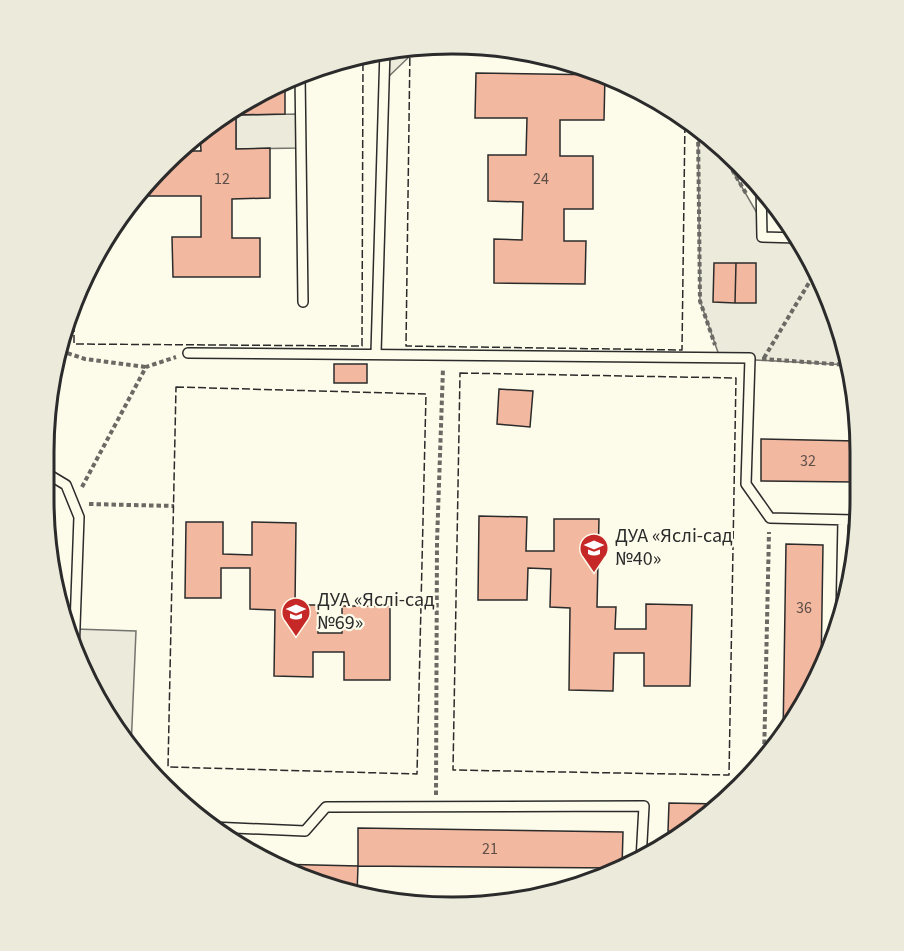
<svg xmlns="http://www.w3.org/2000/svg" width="904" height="951" font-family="'Source Sans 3',sans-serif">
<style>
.green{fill:#ecebdb;stroke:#74746e;stroke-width:1.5}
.parking{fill:#eceadb;stroke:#74746e;stroke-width:1.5}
.building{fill:#f2b8a0;stroke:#2b2b2b;stroke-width:1.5}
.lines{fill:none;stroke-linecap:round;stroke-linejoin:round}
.service-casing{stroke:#2b2b2b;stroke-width:12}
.path{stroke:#6a6964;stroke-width:4;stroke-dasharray:4.5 3;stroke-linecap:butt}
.service{stroke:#fdfbea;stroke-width:9}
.fence{stroke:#2b2b2b;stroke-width:1.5;stroke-dasharray:8 3;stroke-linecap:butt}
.labels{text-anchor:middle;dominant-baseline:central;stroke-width:4.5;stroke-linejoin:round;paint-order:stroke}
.number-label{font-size:16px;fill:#5d4e48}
.poi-label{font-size:20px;fill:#2b2b2b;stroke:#fdfbea;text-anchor:start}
.rim{fill:none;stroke:#2b2b2b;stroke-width:3}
</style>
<rect width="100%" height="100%" fill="#fdfbea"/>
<path class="green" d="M399,47H411L410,56L384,81L385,50Z
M698,127L717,144L761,220L762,237L784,238L814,267L839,321L849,365L720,358L700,301Z"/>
<path class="parking" d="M300,114V148L236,149V115Z
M75,629L136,631L131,748L113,726L75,656Z"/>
<path class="building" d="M476,73L605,75L604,120H560V156H593V209H564V241H586L585,284L494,283V239L522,240L523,202L488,201V155H526L527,118H475Z
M285,81V114L236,115V149L270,148V198L232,199V238H260V277H173L172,237H201V196H149V181L177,151H201L200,132L248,98Z
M714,263H736L735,303L713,302Z
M736,263H756V303H735Z
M334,364H367V383H334Z
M499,389L533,391L530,427L497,424Z
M761,439L856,441L855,482L761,481Z
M479,516L527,517L526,551H554V519H599L597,607H616L615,629H646V604L692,605L690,686H644V653H614L613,691L569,690L570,608L550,607L551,569L528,568L527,600H478Z
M186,522H223V554L252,555V522L296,523L295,605H318V633H342V606H390V680H344V652H313V677L274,676L275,610L250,609V568H221V598H185Z
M786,544L823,545L821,671L791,726L783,737Z
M669,803L719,804L684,832L668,831Z
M358,828L623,832L622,868L358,866Z
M273,864L358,866L357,894L321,886Z"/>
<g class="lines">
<g class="service-casing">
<path id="service" d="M300,74L303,302
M761,186L762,237L799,238
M188,353L750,358L746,484L770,518L854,520
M376,353L385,50
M46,473L66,485L79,517L74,653
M841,618L843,520
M212,827L305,831L326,807L644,806L641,860"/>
</g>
<path class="path" d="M698,127L700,301L715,345
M717,144L747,195
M800,253L814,267
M59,343L61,351L85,359L146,367
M764,358L816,271
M762,359L849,365
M82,487L146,367L176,357
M89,504L174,506
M764,759L769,532
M436,795L437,542L443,368"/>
<use href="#service" class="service"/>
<path class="fence" d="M410,47L406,346L682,350L685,118
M413,47L500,48
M74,302V344L362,346L363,55
M460,373L736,378L729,775L453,770Z
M176,387L426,394L417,774L168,767Z"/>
</g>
<defs>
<g id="school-pin" transform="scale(1.5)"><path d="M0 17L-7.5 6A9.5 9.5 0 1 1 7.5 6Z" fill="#c62828" stroke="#fdfbea"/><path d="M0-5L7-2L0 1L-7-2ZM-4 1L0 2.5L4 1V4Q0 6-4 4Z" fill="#fff"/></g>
</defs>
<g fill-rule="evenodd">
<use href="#school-pin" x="594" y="548"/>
<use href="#school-pin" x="296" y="612"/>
</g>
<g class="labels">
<g class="number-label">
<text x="222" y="179">12</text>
<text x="541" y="179">24</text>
<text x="808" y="461">32</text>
<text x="804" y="608">36</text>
<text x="490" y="849">21</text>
</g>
<g class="poi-label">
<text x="615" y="536">ДУА «Яслі-сад<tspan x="615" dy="23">№40»</tspan></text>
<text x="317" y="600">ДУА «Яслі-сад<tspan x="317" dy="23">№69»</tspan></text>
</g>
</g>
<path d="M0 0H904V951H0ZM452 54H452A398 398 0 0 1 850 452V499A398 398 0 0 1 452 897H452A398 398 0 0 1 54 499V452A398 398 0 0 1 452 54Z" fill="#eceadb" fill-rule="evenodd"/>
<path class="rim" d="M452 54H452A398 398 0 0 1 850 452V499A398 398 0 0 1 452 897H452A398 398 0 0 1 54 499V452A398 398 0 0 1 452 54Z"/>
</svg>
